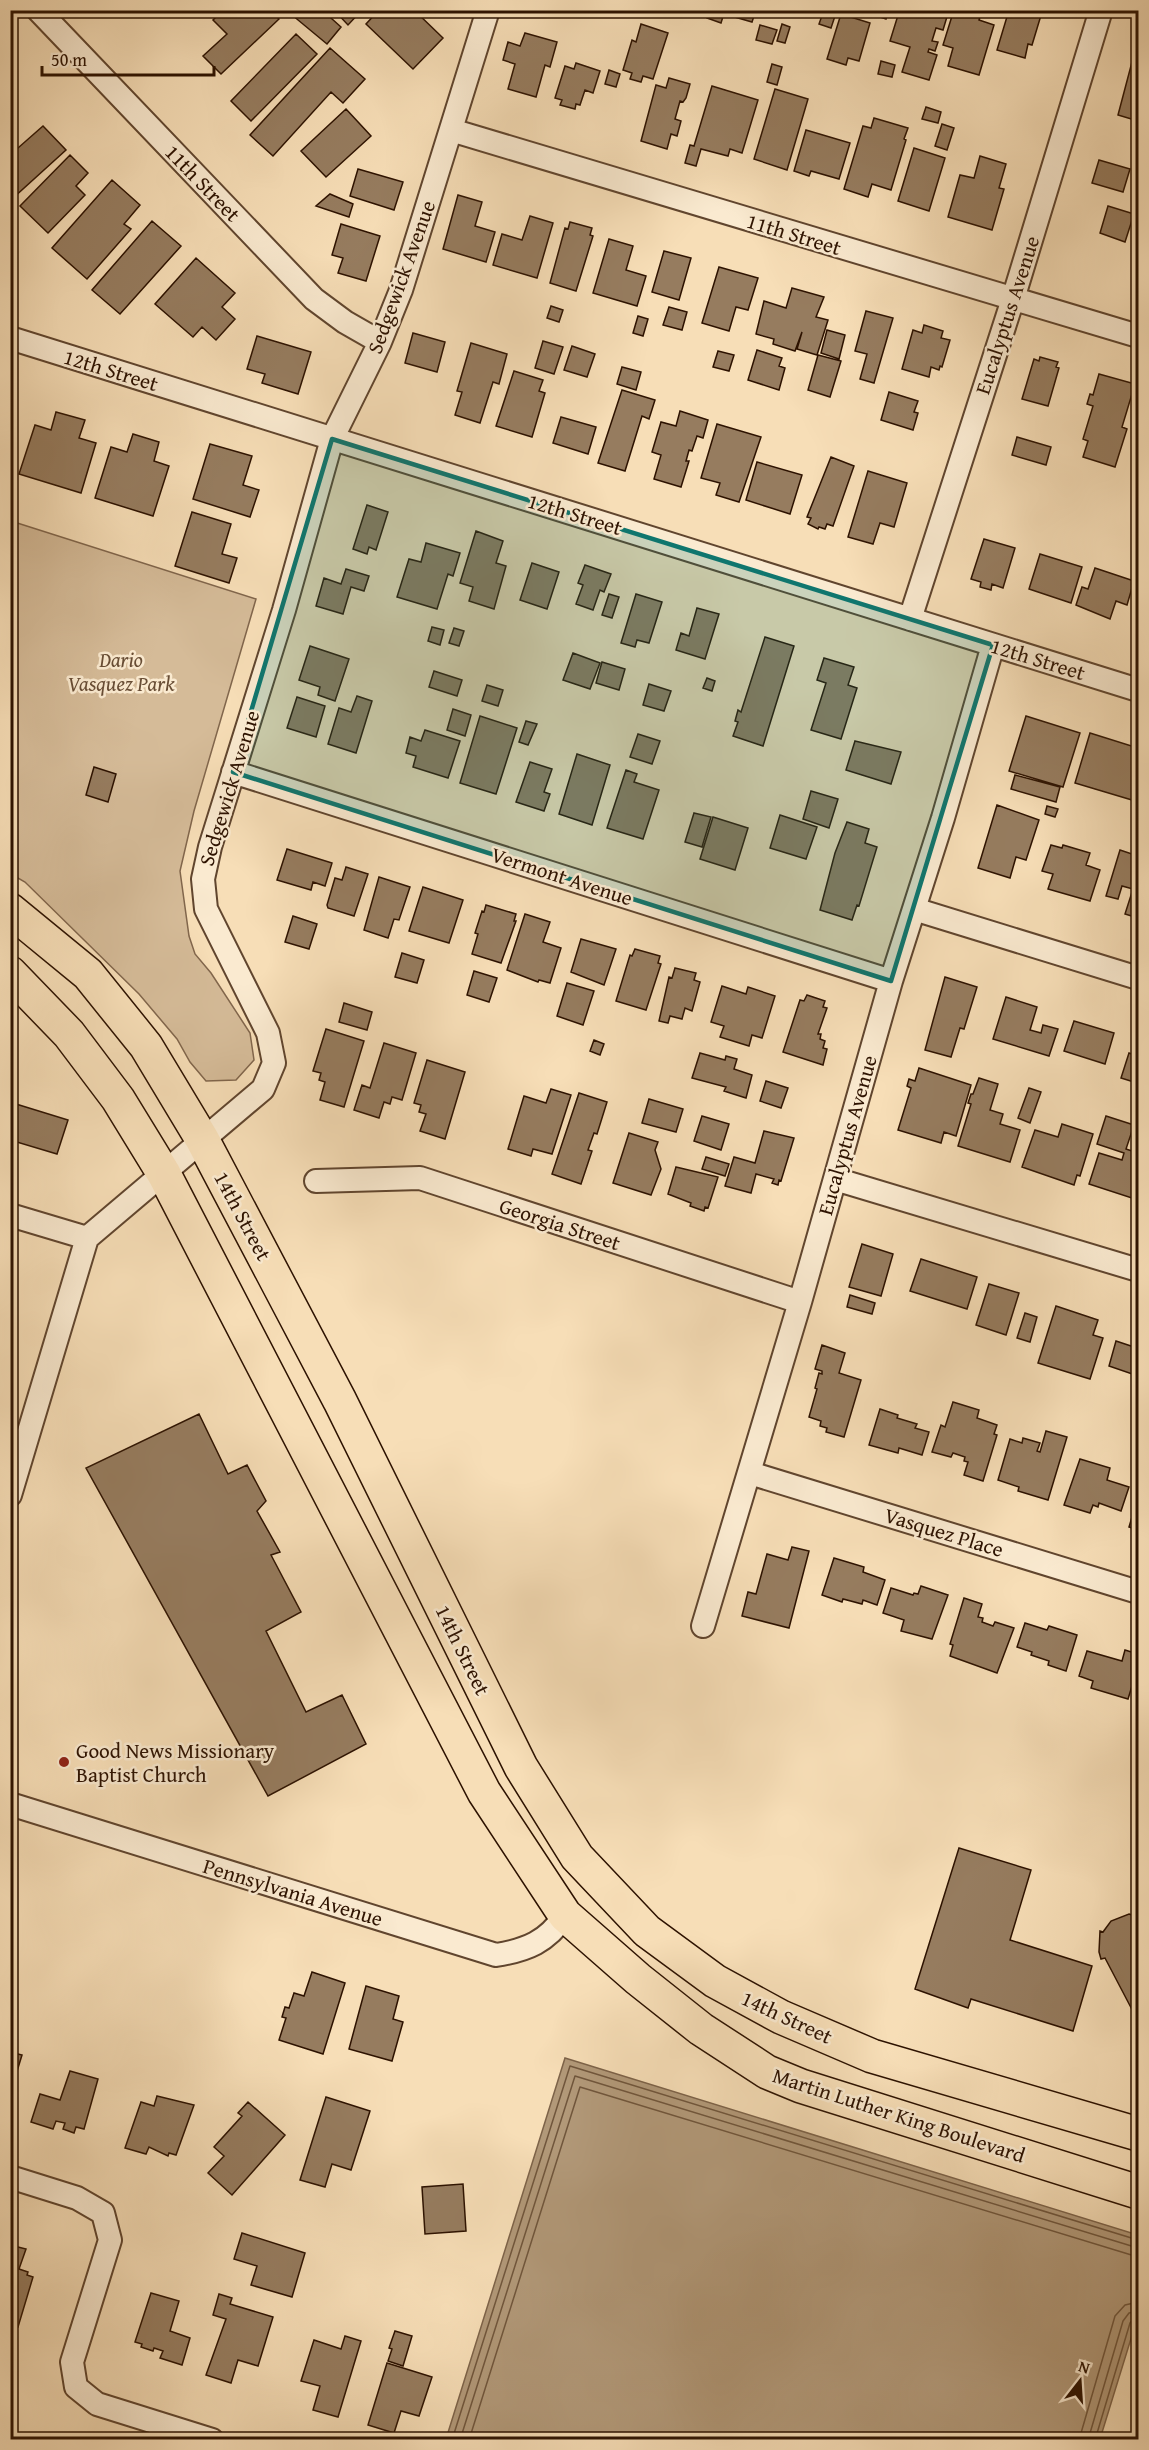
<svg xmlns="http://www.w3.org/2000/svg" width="1149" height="2450" font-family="'Gentium Book Plus',serif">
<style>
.green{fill:#d5bb98;stroke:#81664c;stroke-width:1.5}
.water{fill:#b29979;stroke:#7d6349;stroke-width:1.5}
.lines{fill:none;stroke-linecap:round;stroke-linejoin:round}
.shore{stroke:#70563c;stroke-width:1.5}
.building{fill:#967c5f;stroke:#2d1200;stroke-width:1.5}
.minor-casing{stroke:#60452e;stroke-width:26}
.primary-casing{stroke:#2d1200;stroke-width:36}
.minor{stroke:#faead0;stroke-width:22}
.primary{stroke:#f7deb7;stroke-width:33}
.marked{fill:#0f766e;fill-opacity:0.2;stroke:#0f766e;stroke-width:4.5;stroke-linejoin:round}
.poi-dot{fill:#8f2418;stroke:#faead0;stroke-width:2}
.labels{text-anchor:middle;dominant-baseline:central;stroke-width:5;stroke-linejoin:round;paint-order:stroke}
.street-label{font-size:21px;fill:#2d1200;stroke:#faead0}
.park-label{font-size:21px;font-style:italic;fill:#684d35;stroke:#faead0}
.poi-label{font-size:21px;fill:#2d1200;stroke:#faead0;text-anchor:start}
</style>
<rect width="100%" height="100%" fill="#f7deb7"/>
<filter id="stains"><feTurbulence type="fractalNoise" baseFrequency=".00333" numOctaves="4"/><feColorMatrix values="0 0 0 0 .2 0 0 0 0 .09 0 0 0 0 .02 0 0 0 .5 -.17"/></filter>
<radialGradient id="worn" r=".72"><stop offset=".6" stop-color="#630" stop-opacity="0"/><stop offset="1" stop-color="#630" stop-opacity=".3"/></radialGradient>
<path class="green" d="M11,521L256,599L194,811L180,871L189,936L195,954L211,973L250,1033L254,1060L236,1080L206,1081L190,1062L177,1039L139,994L25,882L11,874Z"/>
<path class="water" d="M565,2058L1138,2235V2316L1100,2439H446Z"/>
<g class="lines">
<path class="shore" d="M452,2440L570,2066L1138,2240
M460,2440L575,2076L1138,2248
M469,2440L580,2087L1138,2257
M1079,2440L1115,2316L1125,2305L1138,2302
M1088,2440L1123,2321L1129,2313L1138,2311
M1095,2440L1130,2323L1133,2319H1138"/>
</g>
<path class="building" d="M223,10H271L279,19L221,74L203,56L227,34L213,20Z
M296,10H322L341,27L327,44L292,15Z
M334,10H362L348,25Z
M379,10H414L443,38L413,69L366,24Z
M709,10H725L721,23L707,18Z
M733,10H756L752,22L731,16Z
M824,10H837L831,28L819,24Z
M860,10H889L886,19Z
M915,10H949L943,30L936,28L932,41L938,42L935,51L929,49L928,52L937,55L929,80L902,72L910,47L890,41L899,12L913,17Z
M956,10H982L979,20L994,25L979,75L948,66L953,48L943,45L952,16H954Z
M1009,10L1042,12L1032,45L1028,44L1025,58L997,50Z
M841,14L870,23L859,61L848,58L846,65L827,59Z
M641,24L668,33L653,79L643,76L641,82L630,79L632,73L623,70L632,40L636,42Z
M782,24L790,27L785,43L777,41Z
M760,25L777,30L772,44L756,40Z
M525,33L557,42L550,67L545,65L536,97L508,89L515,64L503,60L508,42L520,46Z
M296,34L317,54L251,121L231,101Z
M1137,43L1138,44V121L1118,115Z
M330,48L365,79L343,103L331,92L273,156L250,135Z
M881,61L895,65L892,77L878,74Z
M576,63L600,71L593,93L585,90L580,105L576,104L575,109L560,105L562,100L555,98L565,66L574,69Z
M772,64L782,67L777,85L767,82Z
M609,70L620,74L616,87L605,84Z
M669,78L690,84L686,98L683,102L680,101L675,119L681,121L677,136L671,134L667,149L641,141L656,85L666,88Z
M712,86L758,100L742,153L730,149L728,156L701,149L696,166L685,163L690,145L694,146Z
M775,89L808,99L787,170L754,159Z
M926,107L941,112L938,123L922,119Z
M346,109L371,136L326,177L301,151Z
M874,118L908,128L904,139L906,140L891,190L872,184L868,197L844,189L863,126L871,128Z
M942,124L954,128L947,150L935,146Z
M43,126L66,150L13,198L10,196V155Z
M806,130L850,143L839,179L811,171L809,176L794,171Z
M914,148L945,158L929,211L898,201Z
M70,155L88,173L76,186L85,195L48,233L20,206Z
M980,156L1006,164L999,188L1004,189L992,230L948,217L960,175L974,178Z
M1099,160L1130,169L1123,192L1092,183Z
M358,169L403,182L394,210L350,196Z
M112,180L140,205L124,224L131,229L87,279L52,248Z
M330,194L353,204L349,217L316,206Z
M458,195L482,202L475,226L495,232L486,262L443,249Z
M1108,206L1134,214L1125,242L1100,233Z
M530,216L553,223L537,278L493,265L502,234L522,240Z
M152,221L181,246L120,314L92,290Z
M570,222L592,228L590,235L593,236L576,291L550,283L565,228L568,229Z
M341,224L380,236L366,281L338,273L343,258L332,255Z
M609,239L633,246L626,270L646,276L637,306L593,293Z
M664,251L691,258L679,300L652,292Z
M196,258L235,293L222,307L235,319L216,340L202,327L193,337L155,304Z
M719,267L758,278L748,310L736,307L729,331L702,323Z
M792,288L824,297L816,317L828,320L817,355L797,349L802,332L795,351L773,344L774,339L756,334L764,301L786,308Z
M551,306L563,310L559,322L547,318Z
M669,307L687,312L682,330L663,325Z
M866,311L893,318L874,383L860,379L867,354L855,351Z
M638,316L648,319L643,336L633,333Z
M924,325L943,331L941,338L950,340L942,367L940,366L939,370L931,367L929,377L902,369L913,330L922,333Z
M827,330L845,335L839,359L821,353Z
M413,333L445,342L437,372L405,363Z
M257,336L311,352L298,394L262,383L265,374L247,369Z
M543,341L563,347L554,374L535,368Z
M471,343L507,354L499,384L493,382L480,423L455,415L462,392L457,391Z
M572,346L595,354L587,377L564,370Z
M757,350L782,358L779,366L785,368L779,390L748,380Z
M718,351L734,355L729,371L713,367Z
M818,355L841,361L830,397L808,390Z
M1040,357L1058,362L1056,367L1059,368L1048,406L1022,399L1034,359L1039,361Z
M622,367L641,372L636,390L617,384Z
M514,371L543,380L539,391L545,393L532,437L496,426Z
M1099,374L1135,384L1122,427L1127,429L1115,467L1083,457L1088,441L1083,439L1093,406L1087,404L1090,394L1093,395Z
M622,390L655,400L649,419L642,416L625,471L598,463Z
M889,392L918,401L914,412L918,413L913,430L881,420Z
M680,411L708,420L703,438L697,436L692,451L689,450L686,461H689L681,487L654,479L661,455L652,452L661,422L676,426Z
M56,412L85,420L79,438L96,443L81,493L19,474L35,425L51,430Z
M561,417L596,427L588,454L553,443Z
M717,424L761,437L739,502L716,495L720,483L701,478Z
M133,434L159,442L154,461L169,466L153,516L95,498L111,447L127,452Z
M1017,437L1051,447L1046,465L1012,455Z
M210,444L252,456L243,485L259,490L250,517L193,499Z
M831,457L854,466L833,526L827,524L825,529L819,527L818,529L808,524L811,518L807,517Z
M757,462L802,475L790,514L746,500Z
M868,471L907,483L894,527L880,523L873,544L848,537Z
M367,505L388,512L376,550L369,547L367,554L353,549Z
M192,512L231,524L222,554L237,558L229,583L175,566Z
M476,531L503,541L496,563L506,566L494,609L469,601L473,587L460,583Z
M984,539L1015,548L1003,588L992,584L991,590L980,587L981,582L971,579Z
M426,543L460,553L453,576L448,574L437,609L397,597L409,559L421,562Z
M1040,554L1082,567L1071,603L1029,589Z
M532,563L559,572L547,609L520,600Z
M585,565L611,574L604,592L600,590L593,610L576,604L583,585L578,583Z
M1095,568L1134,581L1127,605L1116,601L1110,619L1076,605L1082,587L1088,589Z
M346,569L369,576L364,591L351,587L343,614L316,606L324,578L341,584Z
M609,594L619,597L612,618L602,615Z
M636,594L662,602L649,643L637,640L635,647L621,643Z
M697,608L719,614L705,659L676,650L681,633L689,636Z
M432,627L444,630L440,645L428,641Z
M454,628L464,631L459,646L449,643Z
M765,637L794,646L763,746L733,736L738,722L735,721L738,710L741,712Z
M310,646L349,659L335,701L318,695L320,687L299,680Z
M573,653L600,663L590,689L563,680Z
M824,658L854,667L848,685L857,688L841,739L811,730L826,683L817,680Z
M602,662L625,669L619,690L596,683Z
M434,671L462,680L457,696L429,687Z
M707,678L715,681L712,691L703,688Z
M649,684L671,691L664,711L643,705Z
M487,685L503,690L498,706L482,701Z
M357,696L372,701L356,753L328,744L339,708L351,712Z
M297,697L325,706L316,737L287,728Z
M453,709L471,715L465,736L447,730Z
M480,716L517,728L496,794L460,783Z
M1026,716L1080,733L1063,787L1009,771Z
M526,721L537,724L528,745L519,742Z
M425,730L460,741L448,778L413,767L416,756L406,753L410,737L421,741Z
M1090,733L1138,748V765L1135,778L1138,779L1132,800L1075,783Z
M638,734L660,741L652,764L630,757Z
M855,741L901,752L891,784L846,770Z
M577,754L610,765L592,825L559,814Z
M530,762L552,769L544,792L550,794L544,811L516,802Z
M94,767L116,774L108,802L86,795Z
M626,770L637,774L634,782L659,790L643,839L607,828Z
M1015,775L1060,787L1056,802L1011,789Z
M811,791L838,799L829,828L803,819Z
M997,805L1039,820L1026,860L1016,857L1010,878L978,868Z
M1138,805V828L1132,826Z
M1047,806L1058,809L1055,817L1045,814Z
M694,813L711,817L702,847L685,842Z
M780,815L817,827L806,859L770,848Z
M713,817L748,828L735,870L700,859Z
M847,822L869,829L865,843L877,847L859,906L857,905L852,920L820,910L835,853Z
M1051,845L1062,848L1063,845L1090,853L1086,865L1100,870L1090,901L1048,889L1053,874L1042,871Z
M287,849L332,863L325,886L313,882L311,890L277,880Z
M1120,850L1138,856V918L1125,914L1133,889L1122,886L1118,899L1106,896Z
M346,867L368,874L354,916L328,908L327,905L335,878L342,880Z
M379,877L410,887L399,920L394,919L388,938L364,930Z
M423,887L463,900L449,943L409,931Z
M486,905L516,914L514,921H516L501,963L472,954L478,934L475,933L482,911L484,912Z
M525,914L550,922L543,942L561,948L550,983L539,980L538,982L507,970Z
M293,916L317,924L309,949L285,942Z
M581,939L616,949L604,985L571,972Z
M635,949L660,956L658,963L661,964L646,1010L616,1001L630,955L632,956Z
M402,953L424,960L417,983L395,977Z
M675,968L696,973L694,980L700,982L692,1011L685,1008L682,1019L670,1016L668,1023L659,1021L669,977L672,978Z
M474,971L497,978L489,1002L467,995Z
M945,977L977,987L964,1029L960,1028L951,1057L925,1050Z
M567,983L594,991L583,1025L557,1016Z
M722,986L746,994L748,987L775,996L762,1038L752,1035L749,1046L720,1037L724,1026L711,1022Z
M807,995L825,1001L823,1007L827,1008L818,1034H821L820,1039L825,1041L823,1048L827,1049L823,1065L783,1052L800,1000L804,1001Z
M1006,997L1037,1007L1030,1030L1041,1033L1043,1025L1058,1029L1049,1056L993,1039Z
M344,1003L372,1012L367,1030L339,1022Z
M1074,1021L1114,1033L1105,1064L1064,1051Z
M326,1029L364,1041L344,1107L320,1100L325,1082L319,1080L321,1073L313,1071Z
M594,1040L604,1044L600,1055L590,1051Z
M384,1043L416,1053L402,1100L392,1097L390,1104L384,1102L379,1118L354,1110L362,1085L370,1088Z
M700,1053L725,1060L726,1056L737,1059L734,1069L752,1075L746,1098L724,1091L726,1087L692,1078Z
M1129,1053L1138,1056V1068L1134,1082L1121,1078Z
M427,1060L465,1072L445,1139L420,1131L426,1114L419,1112L421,1105L414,1103Z
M919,1068L971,1085L956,1136L944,1132L941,1143L898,1130L911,1088L907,1086L909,1079L915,1081Z
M979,1078L998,1084L990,1110L1003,1114L1000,1124L1020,1130L1010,1162L958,1146L971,1104L968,1103L971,1094H973Z
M766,1081L788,1088L781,1108L760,1101Z
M1029,1088L1041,1092L1030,1123L1018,1118Z
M551,1089L571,1095L552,1154L533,1149L531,1156L508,1149L524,1096L546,1103Z
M579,1093L607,1102L597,1134L594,1133L588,1150L592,1151L581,1184L552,1174Z
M649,1099L683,1109L676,1132L642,1123Z
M16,1104L68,1120L57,1154L10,1140V1123Z
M702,1116L729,1124L721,1150L694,1141Z
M1106,1116L1134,1125L1126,1149L1138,1153V1200L1089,1184L1099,1153L1122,1160L1124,1153L1097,1144Z
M1062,1124L1093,1134L1080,1176L1077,1175L1074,1185L1022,1167L1035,1130L1058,1137Z
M764,1131L794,1138L781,1181L779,1180L778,1185L772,1183L774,1179L756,1174L751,1193L725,1186L734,1157L755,1163Z
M629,1133L658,1142L655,1150L661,1169L651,1195L613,1183Z
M706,1157L729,1164L725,1176L702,1169Z
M676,1167L718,1177L708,1208L705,1207L704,1211L690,1206L691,1203L668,1194Z
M862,1244L893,1254L881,1296L849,1287Z
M921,1259L977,1277L967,1309L910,1291Z
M989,1284L1019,1293L1006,1335L976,1325Z
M850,1295L875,1303L872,1314L847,1307Z
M1056,1306L1098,1320L1093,1335L1103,1338L1090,1379L1038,1363Z
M1025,1313L1037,1317L1030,1342L1017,1338Z
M1138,1331V1376L1109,1366L1116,1341L1134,1347Z
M822,1345L845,1353L839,1373L861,1380L844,1437L826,1432L827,1428L820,1426L821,1421L809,1417L817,1389L815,1388L819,1373L822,1374V1371L815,1369Z
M953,1402L979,1410L977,1418L997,1425L994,1434L997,1435L983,1481L964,1475L968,1462L964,1461L965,1457L953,1453L951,1457L932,1452L941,1425L945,1427Z
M880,1409L898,1415L897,1418L917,1424L915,1428L929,1432L922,1455L899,1448L898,1453L869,1445Z
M199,1414L228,1474L247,1465L266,1501L257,1511L280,1552L271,1555L301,1612L266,1631L306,1712L342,1695L366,1744L268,1796L86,1468Z
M1046,1431L1067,1437L1048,1500L1018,1491L1019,1487L998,1480L1010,1439L1022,1443L1023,1438L1040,1443L1037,1451L1040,1452Z
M1080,1459L1110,1468L1107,1480L1129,1487L1121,1511L1099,1503L1098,1507L1093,1505L1090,1513L1064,1505Z
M1138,1497V1530L1129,1527Z
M792,1547L809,1551L789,1628L742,1616L748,1592L756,1594L767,1554L788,1560Z
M834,1558L864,1567L863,1572L885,1580L877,1605L863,1600L862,1604L843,1599L842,1602L822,1595Z
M921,1586L948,1595L932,1639L901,1631L904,1620L883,1613L891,1588L913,1595L914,1593L918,1594Z
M964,1598L982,1604L978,1617L983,1618L982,1622L993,1626L995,1622L1014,1628L997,1673L950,1656L953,1645L950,1644Z
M1025,1623L1047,1630L1049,1626L1077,1635L1066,1671L1048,1665L1049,1661L1031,1655L1032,1652L1017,1647Z
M1125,1650L1138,1654V1671L1136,1673L1128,1699L1091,1688L1093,1681L1079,1676L1087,1651L1122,1661Z
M959,1848L1031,1870L1010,1940L1092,1966L1073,2031L971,1999L968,2008L915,1989Z
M1129,1914L1138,1917V2021L1105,1958L1101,1959L1099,1952L1100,1931L1103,1932L1111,1921Z
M312,1972L345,1983L323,2054L279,2040L286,2018L282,2017L285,2007L289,2008L294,1993L304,1996Z
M366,1986L399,1996L393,2019L403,2022L392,2061L349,2049Z
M10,2052L22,2055L10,2094Z
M70,2071L98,2079L84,2129L76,2127L74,2133L63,2129L65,2123L56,2121L53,2129L31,2122L40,2094L60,2100Z
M157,2096L194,2105L176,2155L169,2153L168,2156L149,2147L146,2154L125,2148L141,2102L154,2106Z
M326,2097L370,2111L351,2170L332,2164L325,2187L300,2180Z
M248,2102L285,2135L232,2195L208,2173L224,2156L214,2147L242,2116L238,2113Z
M463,2184L466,2231L425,2234L422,2187Z
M242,2233L305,2253L292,2297L251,2285L257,2266L234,2259Z
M10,2245L26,2249L19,2269L28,2272L27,2275L33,2277L18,2327L10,2324Z
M151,2293L179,2301L170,2331L190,2338L182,2365L160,2358L163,2351L154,2348L153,2351L141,2347L142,2344L135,2342Z
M219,2294L232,2298L230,2304L273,2317L258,2366L238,2360L231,2383L206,2375L226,2319L213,2315Z
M395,2331L412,2336L403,2366L388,2361L392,2349L389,2348Z
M345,2336L361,2341L338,2417L313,2410L320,2386L301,2381L314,2340L341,2349Z
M387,2363L432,2377L419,2416L401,2411L394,2433L368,2425Z"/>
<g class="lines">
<g class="minor-casing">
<path id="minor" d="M38,10L314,299L345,322L380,342
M451,130L1138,336
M10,338L1138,690
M910,619L1013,299L1101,10
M233,772L891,981
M914,909L1138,978
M835,1179L1138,1270
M316,1181L420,1178L800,1302
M10,1215L87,1238
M750,1473L1138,1592
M10,1495L87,1238L263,1089L274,1063L268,1033L206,909L203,879L210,847L284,610L332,439L380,342L401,290L488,10
M703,1626L800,1302L891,981L943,818L993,645
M10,1804L496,1955C527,1950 547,1942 565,1915
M10,2177L77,2198L103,2213L110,2240L72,2362L76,2387L97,2404L212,2440"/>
</g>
<g class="primary-casing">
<path id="primary" d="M10,910L88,974L146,1046L202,1139L340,1401L521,1767L577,1857L647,1931L715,1981L781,2017L872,2056L1138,2134
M10,973L69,1034L118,1099L164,1174L484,1792L565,1915L638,1979L701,2029L767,2072L801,2086L1138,2192"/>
</g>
<use href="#minor" class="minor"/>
<use href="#primary" class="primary"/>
</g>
<path class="marked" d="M332,439L993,645L891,981L233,772Z"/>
<circle class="poi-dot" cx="64" cy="1762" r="6"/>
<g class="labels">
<g class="street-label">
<text transform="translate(203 183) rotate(46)">11th Street</text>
<text transform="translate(794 234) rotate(17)">11th Street</text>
<text transform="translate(401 277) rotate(-70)">Sedgewick Avenue</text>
<text transform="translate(1007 315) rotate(-72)">Eucalyptus Avenue</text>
<text transform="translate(111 370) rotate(17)">12th Street</text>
<text transform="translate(575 514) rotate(17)">12th Street</text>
<text transform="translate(1038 659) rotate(17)">12th Street</text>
<text transform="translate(229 788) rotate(-73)">Sedgewick Avenue</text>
<text transform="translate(562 876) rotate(18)">Vermont Avenue</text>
<text transform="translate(847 1135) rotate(-74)">Eucalyptus Avenue</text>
<text transform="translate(243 1216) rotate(62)">14th Street</text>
<text transform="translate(560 1224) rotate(18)">Georgia Street</text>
<text transform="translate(944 1532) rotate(17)">Vasquez Place</text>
<text transform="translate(463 1650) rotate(64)">14th Street</text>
<text transform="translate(293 1892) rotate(17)">Pennsylvania Avenue</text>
<text transform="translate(787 2017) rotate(25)">14th Street</text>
<text transform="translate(899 2115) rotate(18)">Martin Luther King Boulevard</text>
</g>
<g class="park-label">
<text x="121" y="659">Dario<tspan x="121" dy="24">Vasquez Park</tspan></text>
</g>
<g class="poi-label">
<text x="76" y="1750">Good News Missionary<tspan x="76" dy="24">Baptist Church</tspan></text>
</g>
</g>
<rect width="1149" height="2450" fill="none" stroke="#f7deb7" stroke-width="36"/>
<rect x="12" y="12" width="1125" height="2426" fill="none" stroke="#2d1200" stroke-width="3"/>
<rect x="18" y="18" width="1113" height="2414" fill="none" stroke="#2d1200" stroke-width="1.5"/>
<g transform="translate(1080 2381) rotate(17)" stroke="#faead0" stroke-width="4.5" paint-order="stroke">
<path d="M0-4.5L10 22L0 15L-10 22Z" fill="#2d1200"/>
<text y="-9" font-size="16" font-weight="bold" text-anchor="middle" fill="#2d1200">N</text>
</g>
<path d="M42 66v9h172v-9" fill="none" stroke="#2d1200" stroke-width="3"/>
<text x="51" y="66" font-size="18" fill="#2d1200" stroke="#faead0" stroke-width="4.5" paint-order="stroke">50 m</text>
<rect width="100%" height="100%" filter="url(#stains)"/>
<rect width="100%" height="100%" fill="url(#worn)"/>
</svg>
